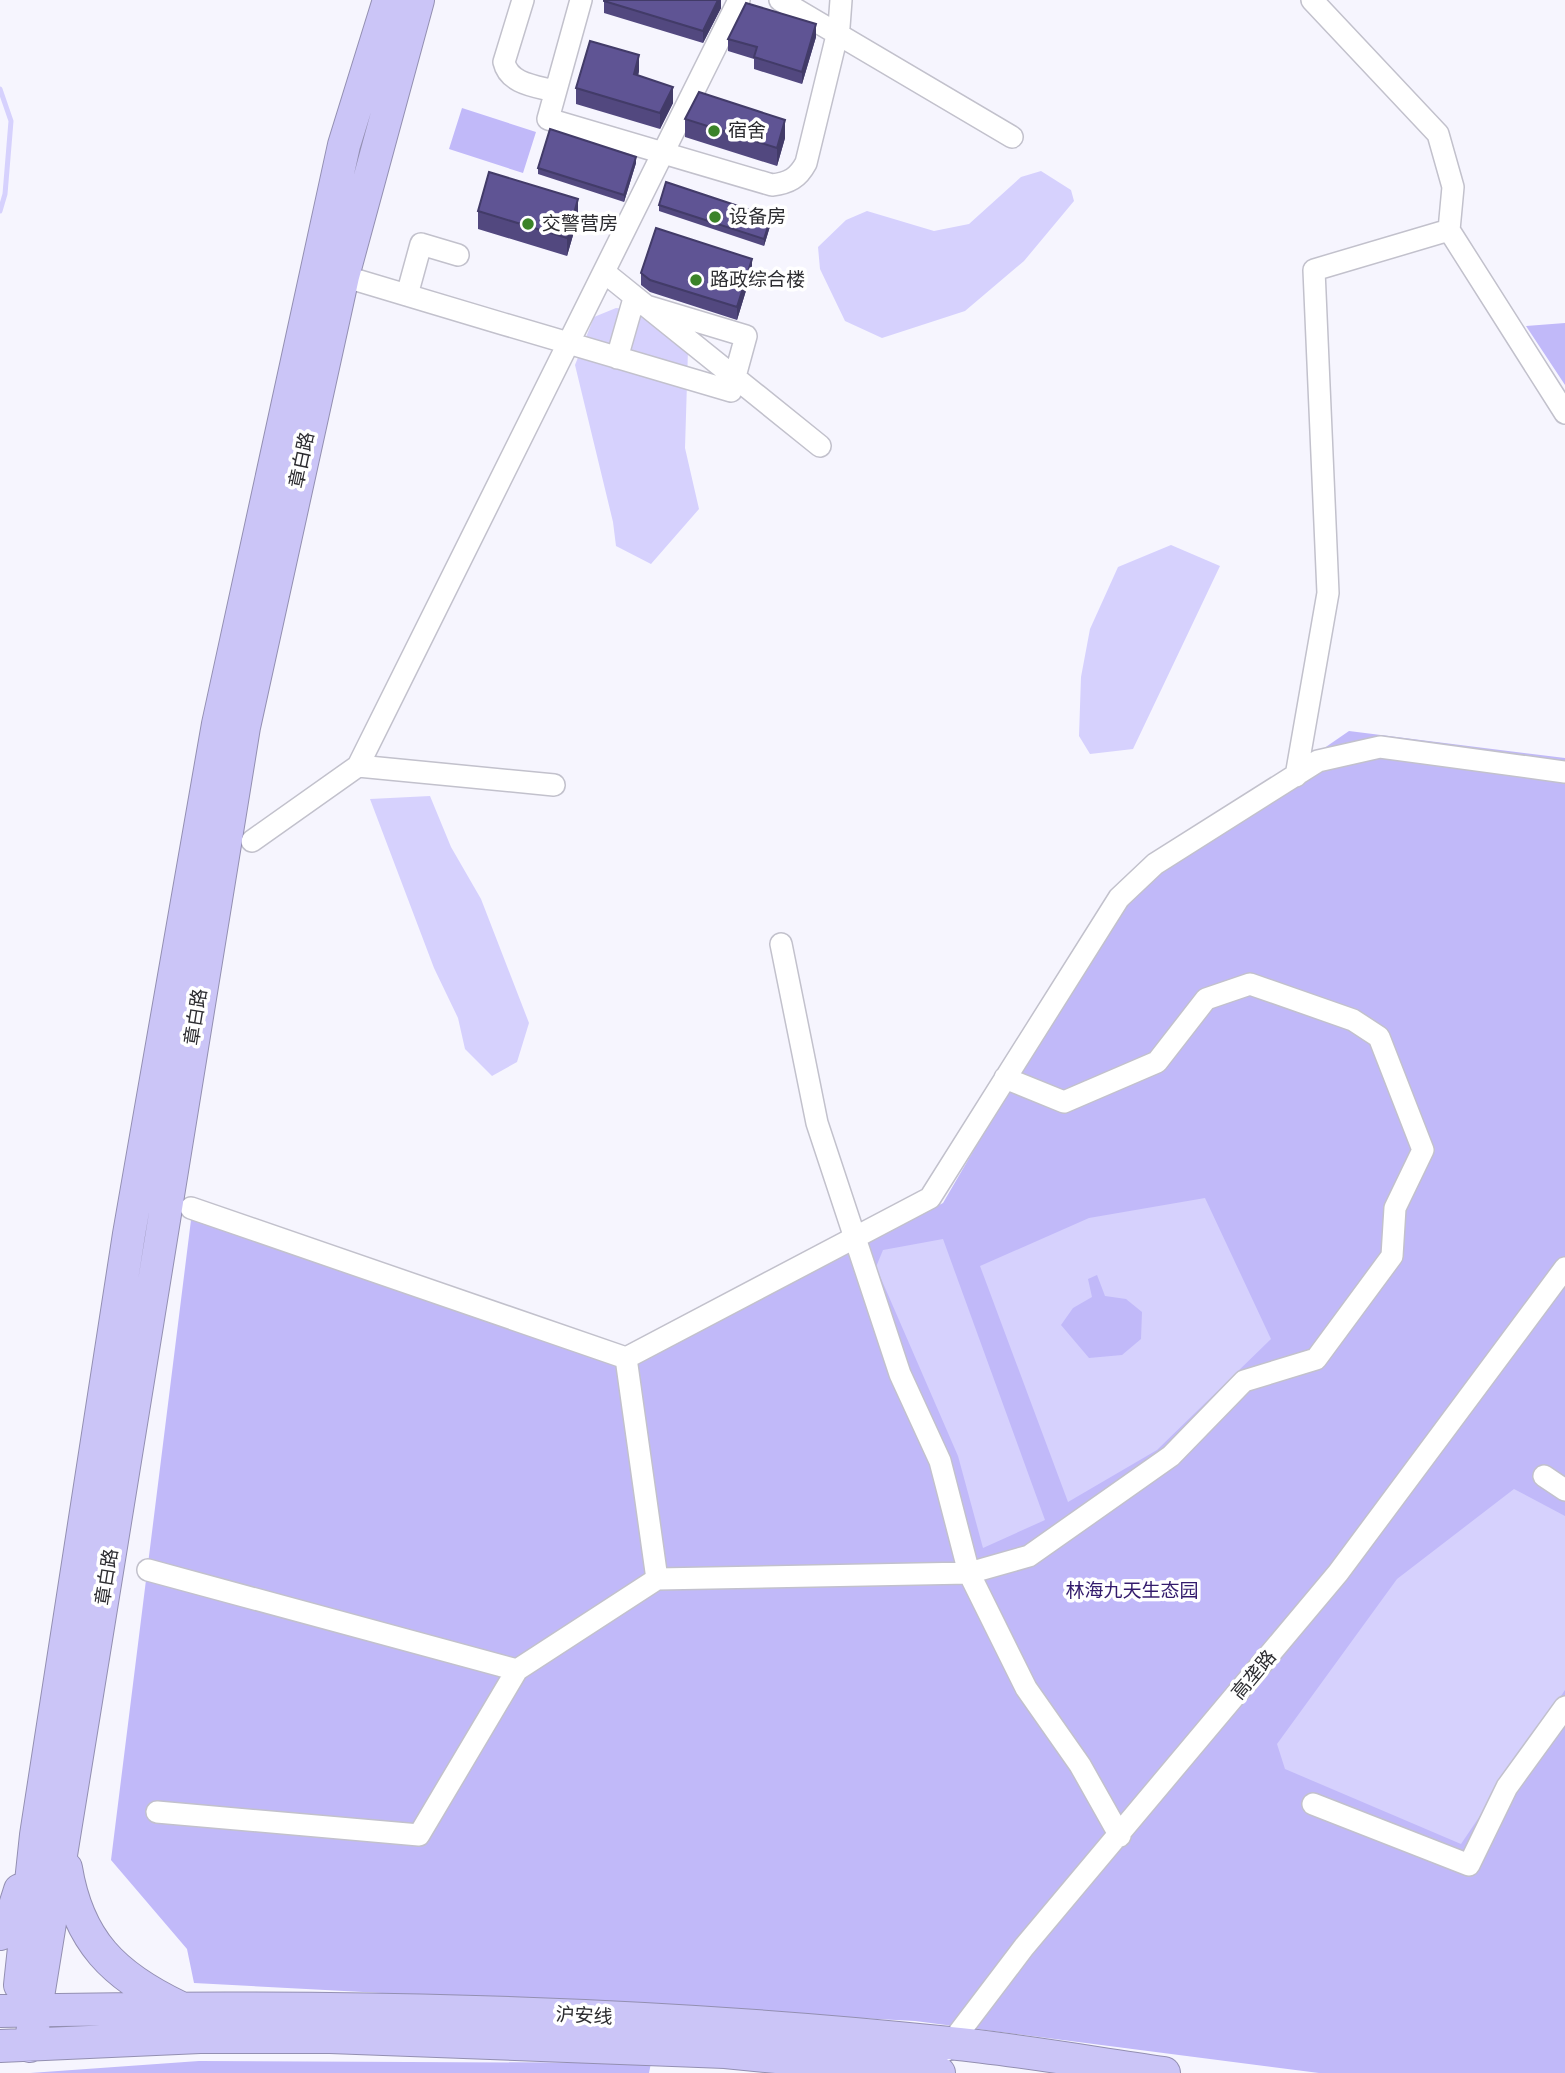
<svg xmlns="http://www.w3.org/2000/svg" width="1565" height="2073" font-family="'Nunito Sans','Noto Sans SC',sans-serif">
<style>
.green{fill:#c1b9f9}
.water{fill:#d6d1fd;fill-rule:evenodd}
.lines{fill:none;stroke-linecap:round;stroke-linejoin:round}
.stream{stroke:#d6d1fd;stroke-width:5}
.minor-casing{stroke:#c2c1cc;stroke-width:24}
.highway-casing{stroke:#938fb1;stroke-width:34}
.minor{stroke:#fff;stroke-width:21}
.highway{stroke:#cbc5f7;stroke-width:32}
.wall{fill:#52487f}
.shaded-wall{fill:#423b68}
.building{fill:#5f5494;stroke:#423b68;stroke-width:2}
.poi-dot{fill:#3b8329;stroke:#fff;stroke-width:2.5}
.labels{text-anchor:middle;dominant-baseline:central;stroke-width:7;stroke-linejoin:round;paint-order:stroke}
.poi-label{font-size:19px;fill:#2c2c30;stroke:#fff;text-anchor:start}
.street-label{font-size:19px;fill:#2c2c30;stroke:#fff}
.park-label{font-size:19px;fill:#331b6c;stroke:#fff}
</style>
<rect width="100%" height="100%" fill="#f6f5fe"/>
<path class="green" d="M462,108L536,132L523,173L449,149Z
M1565,323V385L1526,326Z
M1349,731L1565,758V2073H1319L915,2021L194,1983L187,1949L111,1860L192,1212L630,1366L943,1203L1130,882Z
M199,2061L651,2063L649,2073H30Z"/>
<path class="water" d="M1041,171L1071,190L1074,201L1024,261L965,311L882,338L845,321L820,269L818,247L846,220L867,211L934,231L969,224L1021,177Z
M616,308L638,310L688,350L685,448L699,509L651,564L616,546L613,522L575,365L594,317Z
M1171,545L1220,566L1133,749L1090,754L1079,736L1081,677L1090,629L1118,567Z
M430,796L451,847L481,899L529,1023L517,1062L492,1076L465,1049L458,1018L434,968L370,799Z
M1205,1198L1271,1339L1157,1450L1068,1502L980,1266L1089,1218ZM1097,1275L1105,1296L1126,1299L1142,1312L1141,1339L1122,1355L1089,1358L1061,1325L1073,1308L1092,1297L1088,1279Z
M943,1239L1045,1520L983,1548L958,1456L876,1267L883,1250Z
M1514,1489L1565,1516V1690L1461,1844L1285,1769L1277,1744L1397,1579Z"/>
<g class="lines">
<path class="stream" d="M0,89L11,121L5,194L0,211"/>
<g class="minor-casing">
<path id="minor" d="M523,0L504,62C509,84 535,86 554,91
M581,0L548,119L772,185C789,183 798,178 806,163L839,27L841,0
M780,0L1012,137
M1312,0L1438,134L1453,187L1449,230L1565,413
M604,272L820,446
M343,276C472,315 602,353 731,391L746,336L633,302L617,358
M407,295L421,244L458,255
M358,766L739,0
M1296,776L1328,593L1314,270L1449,230
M252,841L358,766L554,785
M781,944L817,1123L900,1374L940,1461L969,1573L1026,1688L1080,1765L1120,1836
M191,1208L626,1358L930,1198L1119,898L1155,864L1318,761L1380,747L1565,772
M626,1358L657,1579
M1544,1476L1565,1490
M148,1570L517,1670
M1313,1804L1469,1865L1507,1787L1565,1707
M157,1812L419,1835L517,1670L657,1579L969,1573L1029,1556L1171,1456L1244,1381L1316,1359L1392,1256L1395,1208L1423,1150L1379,1037L1353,1020L1250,984L1206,999L1157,1062L1064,1102L1005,1078
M945,2051L1024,1947L1338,1573L1565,1268"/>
</g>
<g class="highway-casing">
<path id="highway" d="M66,1868C78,1941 114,1976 179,2007
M0,1934L13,1912L20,1890
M20,1985L36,1835L129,1234L218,724L344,145L389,0
M0,2011C317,2004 634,2010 949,2043C1021,2050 1093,2063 1164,2073
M0,2046L200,2037H330L725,2052L939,2073
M30,2046L244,727L343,276L418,0"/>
</g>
<use href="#minor" class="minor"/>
<use href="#highway" class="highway"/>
</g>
<path class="wall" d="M604,0H721V8L703,43L604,13Z
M816,37L802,84L754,69V59L728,51V39Z
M639,71L638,76L673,103L660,129L576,104V88Z
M685,119L785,138L777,166L685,137Z
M636,163L624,202L538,174V168Z
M659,205L771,223L764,246L659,211Z
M478,211L578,218L567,256L478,229Z
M752,271L737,320L650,292L641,285V273Z"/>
<path class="shaded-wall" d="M718,0H721V8L703,43V31Z
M816,24V37L802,84V72Z
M639,55V71L634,90V74Z
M673,87V103L660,129V113Z
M785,120V138L777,166V148Z
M636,157V163L624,202V195Z
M578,199V218L567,256V238Z
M771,217V223L764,246V239Z
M752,259V271L737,320V307Z"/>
<path class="building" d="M604,0H718L703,31L604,1Z
M746,3L816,24L802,72L754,57L757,47L728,39Z
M590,41L639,55L634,74L673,87L660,113L576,88Z
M699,92L785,120L777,148L685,119Z
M550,129L636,157L624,195L538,168Z
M489,172L578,199L567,238L478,211Z
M666,182L771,217L764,239L659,205Z
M656,228L752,259L737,307L650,280L641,273Z"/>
<g class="poi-dot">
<circle cx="714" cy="131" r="7"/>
<circle cx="715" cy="217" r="7"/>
<circle cx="528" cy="224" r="7"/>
<circle cx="696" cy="280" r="7"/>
</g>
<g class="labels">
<g class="poi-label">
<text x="728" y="131">宿舍</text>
<text x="729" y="217">设备房</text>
<text x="542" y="224">交警营房</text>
<text x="710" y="280">路政综合楼</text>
</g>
<g class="street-label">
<text transform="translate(302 460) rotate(-78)">章白路</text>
<text transform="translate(196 1017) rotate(-81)">章白路</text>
<text transform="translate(107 1577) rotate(-81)">章白路</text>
<text transform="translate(1254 1675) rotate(-50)">高垄路</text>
<text transform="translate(584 2016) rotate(3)">沪安线</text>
</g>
<g class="park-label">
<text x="1132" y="1591">林海九天生态园</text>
</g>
</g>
</svg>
